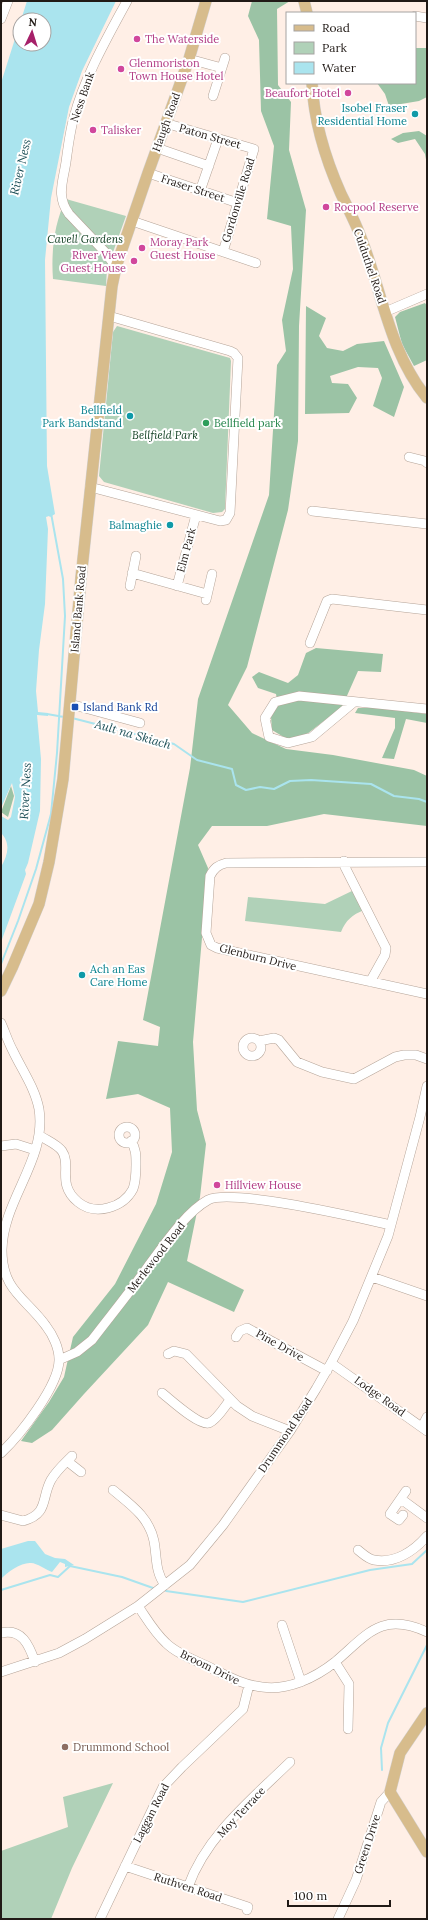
<svg xmlns="http://www.w3.org/2000/svg" width="428" height="1920" font-family="Lora,serif">
<style>
.green{fill:#b0d1b8}
.forest{fill:#9bc3a5}
.water{fill:#aae4ee}
.lines{fill:none;stroke-linecap:round;stroke-linejoin:round}
.stream{stroke:#aae4ee;stroke-width:2}
.minor-casing{stroke:#b5a498;stroke-width:10}
.major-casing{stroke:#d3d1d0;stroke-width:12}
.minor{stroke:#fff;stroke-width:9}
.major{stroke:#d7bc8c;stroke-width:11}
.hotel-dot{fill:#d1479c;stroke:#fff;stroke-width:1.5}
.culture-dot{fill:#0f9aa8;stroke:#fff;stroke-width:1.5}
.leisure-dot{fill:#2e9e5b;stroke:#fff;stroke-width:1.5}
.transit-dot{fill:#1a4fb4;stroke:#fff;stroke-width:1.5}
.education-dot{fill:#8d6e63;stroke:#fff;stroke-width:1.5}
.labels{text-anchor:middle;dominant-baseline:central;stroke-width:4;stroke-linejoin:round;paint-order:stroke}
.hotel-label{font-size:11px;fill:#b23c85;stroke:#fff;text-anchor:start}
.street-label{font-size:11px;fill:#211a16;stroke:#fff}
.culture-label{font-size:11px;fill:#0d838f;stroke:#fff;text-anchor:end}
.park-label{font-size:11px;font-style:italic;fill:#134124;stroke:#fff}
.leisure-label{font-size:11px;fill:#27864d;stroke:#fff;text-anchor:start}
.transit-label{font-size:11px;fill:#164399;stroke:#fff;text-anchor:start}
.education-label{font-size:11px;fill:#785e54;stroke:#fff;text-anchor:start}
.water-label{font-size:12px;font-style:italic;fill:#1d4f57;stroke:#fff}
</style>
<rect width="100%" height="100%" fill="#ffefe6"/>
<path class="green" d="M66,199L126,216L107,269L106,286L53,279C51,253 54,223 66,199Z
M117,326L230,358L231,361L225,509L222,512L213,513L104,482L99,476L113,332Z
M354,890L364,910C352,915 346,920 341,932L245,921L248,897L325,904Z
M113,1783L72,1868L51,1919H1V1851L68,1827L63,1797Z"/>
<path class="forest" d="M252,1H290L277,9L278,85L291,102L289,150L306,210L299,326L298,441L288,510L247,667L228,705L252,733L286,749L333,755L414,770L427,776V826L324,814L267,826H212L198,845L208,868L193,1042L197,1110L206,1144L200,1197L187,1261L244,1290L234,1312L168,1282L148,1325L84,1394L52,1430L32,1443L21,1441L49,1402L64,1377L73,1337L115,1284L156,1204L172,1152L170,1108L138,1094L106,1099L118,1041L158,1046L160,1027L143,1020L190,768L198,699L269,495L277,365L286,351L282,320L293,269L291,226L267,219L274,146L261,111L259,40L248,16Z
M415,48H427V97L419,101L389,106L385,94L377,83H415Z
M419,131L427,136V165L425,154L415,139L398,143L391,139L403,133Z
M425,303L427,306V360L414,366L402,344L395,317L400,312Z
M306,306L326,318L319,336L327,348L343,351L357,344L384,341L404,387L394,417L373,406L382,378L378,368L358,367L330,376L332,383L348,384L357,398L349,413L305,414Z
M316,648L383,654L381,672L358,671L342,707L307,734L287,739L272,730L271,717L278,705L276,694L258,688L252,677L259,672L288,683L298,675L306,653Z
M358,708H380L427,714V723L406,719L394,759L382,758L395,728V718L355,713Z
M11,786L14,796L8,817L1,812Z"/>
<path class="water" d="M27,1H116L82,71L69,107L51,198L45,260L47,466L55,514L50,517L49,516L46,517L48,529L45,604L39,650L36,691L38,712L48,713V716L37,715L41,759L40,811L28,863L25,870L26,874L1,942V867C8,855 11,843 1,833V816L8,820L11,817L15,797L12,783L1,808V83L20,23V44H44V20H21Z
M28,1541H35L45,1554L55,1558L65,1559L74,1565L65,1567V1564L60,1562L52,1572C46,1570 37,1563 31,1563C22,1562 7,1572 1,1579V1549Z"/>
<g class="lines">
<path class="stream" d="M47,714L64,717
M72,718L174,744L197,760L232,769L236,785L246,790L260,787L274,789L290,781L311,780L371,784L394,796L419,799L427,802
M1,964L18,921L36,869L51,814L57,753L65,616L63,579L51,513
M1,1590L50,1575L58,1577L70,1566L122,1577L153,1588
M166,1591L243,1602L370,1570L412,1564L427,1550
M382,1770L381,1748L388,1723L427,1645"/>
<g class="minor-casing">
<path id="minor" d="M415,16L427,18
M1,19L8,1
M189,59L222,68
M213,96L225,58
M165,123L254,149L223,252
M157,148L209,166
M148,173L238,203
M200,191L218,139
M132,221L256,263
M116,267L105,252L69,214C56,196 63,182 66,162C68,147 70,131 74,117C85,76 107,38 127,1
M385,312L427,294
M409,457L425,461L427,463
M90,487L220,521L226,520L230,513L238,358L234,353L230,351L109,316
M312,511L427,524
M132,573L207,594
M130,586L136,556
M177,586L196,515
M206,600L212,574
M310,643L327,601L332,599L427,610
M354,702L312,737L288,743L269,737L265,718L275,702L299,696L427,709
M70,704L140,723
M344,861L345,867L386,948L385,955L370,982
M427,862L226,863C218,865 214,868 210,876L206,933L211,945L217,948L427,994
M1,1023C5,1032 8,1042 13,1051C22,1070 35,1088 39,1109C47,1160 3,1199 2,1250C2,1291 26,1298 46,1326C53,1335 59,1348 59,1359C60,1385 19,1436 1,1453
M243 1047a9 9 0 1 1 18 0a9 9 0 1 1-18 0Z
M259,1041L274,1038L279,1040L297,1062L322,1072L354,1079L395,1057L404,1055H416L427,1059
M119 1135a8 8 0 1 1 16 0a8 8 0 1 1-16 0Z
M39,1135C46,1140 57,1144 62,1151C72,1165 56,1184 78,1202C95,1216 123,1208 133,1189C136,1181 136,1173 136,1164C136,1155 136,1149 131,1141
M1,1146L16,1144L35,1150
M372,1277L427,1296
M236,1337L240,1331L247,1328L327,1371
M168,1354L174,1351L186,1354L237,1406L252,1416L290,1431
M59,1360L77,1352L92,1340C111,1315 131,1291 149,1265C164,1245 186,1212 208,1200C232,1188 359,1218 391,1225
M331,1363L427,1431
M162,1393C171,1400 199,1426 209,1423C217,1420 225,1406 230,1400
M422,1427L427,1417
M67,1461L81,1472
M113,1490C131,1505 149,1517 154,1541C157,1557 155,1572 165,1585
M401,1499L427,1518
M1,1515L23,1521C49,1514 41,1498 51,1480C56,1471 65,1463 72,1456
M403,1515L399,1520L390,1514L406,1491
M358,1550C363,1554 368,1559 374,1560C395,1564 414,1551 427,1536
M138,1606C147,1619 154,1632 166,1643C178,1655 198,1661 213,1669C229,1677 244,1685 262,1687C287,1691 315,1678 335,1662C367,1635 381,1611 427,1632
M282,1625L301,1682
M1,1633C22,1628 29,1645 35,1662
M335,1662L349,1684L348,1729
M1,1672L59,1653L85,1639L138,1606L190,1565L223,1525L290,1431L316,1389L331,1363L353,1321L388,1236L420,1117L427,1086
M125,1866L248,1907L247,1910
M188,1887C206,1836 252,1799 290,1762
M100,1919L163,1787L182,1767L243,1709L249,1685
M338,1919L356,1880L381,1802L390,1792"/>
</g>
<g class="major-casing">
<path id="major" d="M304,1L307,13
M312,83C314,123 325,158 341,194C347,206 353,218 358,230C381,285 388,351 427,398
M1,991L12,968L39,904L49,862L63,779L81,578L112,286L116,267L148,173L189,59L206,1
M427,1713L400,1753L390,1792L427,1852"/>
</g>
<use href="#minor" class="minor"/>
<use href="#major" class="major"/>
</g>
<g class="hotel-dot">
<circle cx="137" cy="39" r="4"/>
<circle cx="121" cy="69" r="4"/>
<circle cx="348" cy="93" r="4"/>
<circle cx="93" cy="130" r="4"/>
<circle cx="326" cy="207" r="4"/>
<circle cx="142" cy="248" r="4"/>
<circle cx="134" cy="261" r="4"/>
<circle cx="217" cy="1185" r="4"/>
</g>
<g class="culture-dot">
<circle cx="415" cy="114" r="4"/>
<circle cx="130" cy="416" r="4"/>
<circle cx="170" cy="525" r="4"/>
<circle cx="82" cy="975" r="4"/>
</g>
<circle class="leisure-dot" cx="206" cy="423" r="4"/>
<rect class="transit-dot" x="71" y="703" width="8" height="8" rx="2"/>
<circle class="education-dot" cx="65" cy="1747" r="4"/>
<g class="labels">
<g class="hotel-label">
<text x="145" y="39">The Waterside</text>
<text x="129" y="63">Glenmoriston<tspan x="129" dy="13">Town House Hotel</tspan></text>
<text x="340" y="93" text-anchor="end">Beaufort Hotel</text>
<text x="101" y="130">Talisker</text>
<text x="334" y="207">Rocpool Reserve</text>
<text x="150" y="242">Moray Park<tspan x="150" dy="13">Guest House</tspan></text>
<text x="126" y="255" text-anchor="end">River View<tspan x="126" dy="13">Guest House</tspan></text>
<text x="225" y="1185">Hillview House</text>
</g>
<g class="street-label">
<text transform="translate(82 97) rotate(-71)">Ness Bank</text>
<text transform="translate(166 122) rotate(-70)">Haugh Road</text>
<text transform="translate(210 136) rotate(16)">Paton Street</text>
<text transform="translate(193 188) rotate(18)">Fraser Street</text>
<text transform="translate(238 200) rotate(-73)">Gordonville Road</text>
<text transform="translate(370 266) rotate(71)">Culduthel Road</text>
<text transform="translate(186 550) rotate(-75)">Elm Park</text>
<text transform="translate(78 609) rotate(-85)">Island Bank Road</text>
<text transform="translate(258 957) rotate(14)">Glenburn Drive</text>
<text transform="translate(156 1257) rotate(-52)">Merlewood Road</text>
<text transform="translate(280 1345) rotate(29)">Pine Drive</text>
<text transform="translate(380 1396) rotate(36)">Lodge Road</text>
<text transform="translate(285 1435) rotate(-56)">Drummond Road</text>
<text transform="translate(210 1667) rotate(26)">Broom Drive</text>
<text transform="translate(241 1812) rotate(-47)">Moy Terrace</text>
<text transform="translate(151 1813) rotate(-63)">Laggan Road</text>
<text transform="translate(367 1844) rotate(-72)">Green Drive</text>
<text transform="translate(188 1887) rotate(18)">Ruthven Road</text>
</g>
<g class="culture-label">
<text x="407" y="108">Isobel Fraser<tspan x="407" dy="13">Residential Home</tspan></text>
<text x="122" y="410">Bellfield<tspan x="122" dy="13">Park Bandstand</tspan></text>
<text x="162" y="525">Balmaghie</text>
<text x="90" y="969" text-anchor="start">Ach an Eas<tspan x="90" dy="13">Care Home</tspan></text>
</g>
<g class="park-label">
<text x="85" y="239">Cavell Gardens</text>
<text x="165" y="435">Bellfield Park</text>
</g>
<g class="leisure-label">
<text x="214" y="423">Bellfield park</text>
</g>
<g class="transit-label">
<text x="83" y="707">Island Bank Rd</text>
</g>
<g class="education-label">
<text x="73" y="1747">Drummond School</text>
</g>
<g class="water-label">
<text transform="translate(20 167) rotate(-77)">River Ness</text>
<text transform="translate(133 734) rotate(16)">Ault na Skiach</text>
<text transform="translate(25 791) rotate(-87)">River Ness</text>
</g>
</g>
<rect width="428" height="1920" fill="none" stroke="#211a16" stroke-width="4"/>
<rect x="286" y="12" width="130" height="72" fill="#ffffff" stroke="#a6a3a2"/>
<rect x="294" y="25" width="20" height="6" fill="#d7bc8c" stroke="#a6a3a2"/>
<text x="322" y="32" font-size="12" fill="#211a16">Road</text>
<rect x="294" y="42" width="20" height="12" fill="#b0d1b8" stroke="#a6a3a2"/>
<text x="322" y="52" font-size="12" fill="#211a16">Park</text>
<rect x="294" y="62" width="20" height="12" fill="#aae4ee" stroke="#a6a3a2"/>
<text x="322" y="72" font-size="12" fill="#211a16">Water</text>
<g transform="translate(32 32) rotate(4)"><circle r="19" fill="#ffffff" stroke="#a6a3a2"/>
<path d="M0-3L7 15L0 10L-7 15Z" fill="#a62069"/>
<text y="-6" font-size="11" font-weight="bold" text-anchor="middle" fill="#211a16">N</text>
</g>
<path d="M288 1900v6h102v-6" fill="none" stroke="#211a16" stroke-width="2"/>
<text x="294" y="1900" font-size="12" fill="#211a16" stroke="#ffffff" stroke-width="3" paint-order="stroke">100 m</text>
</svg>
